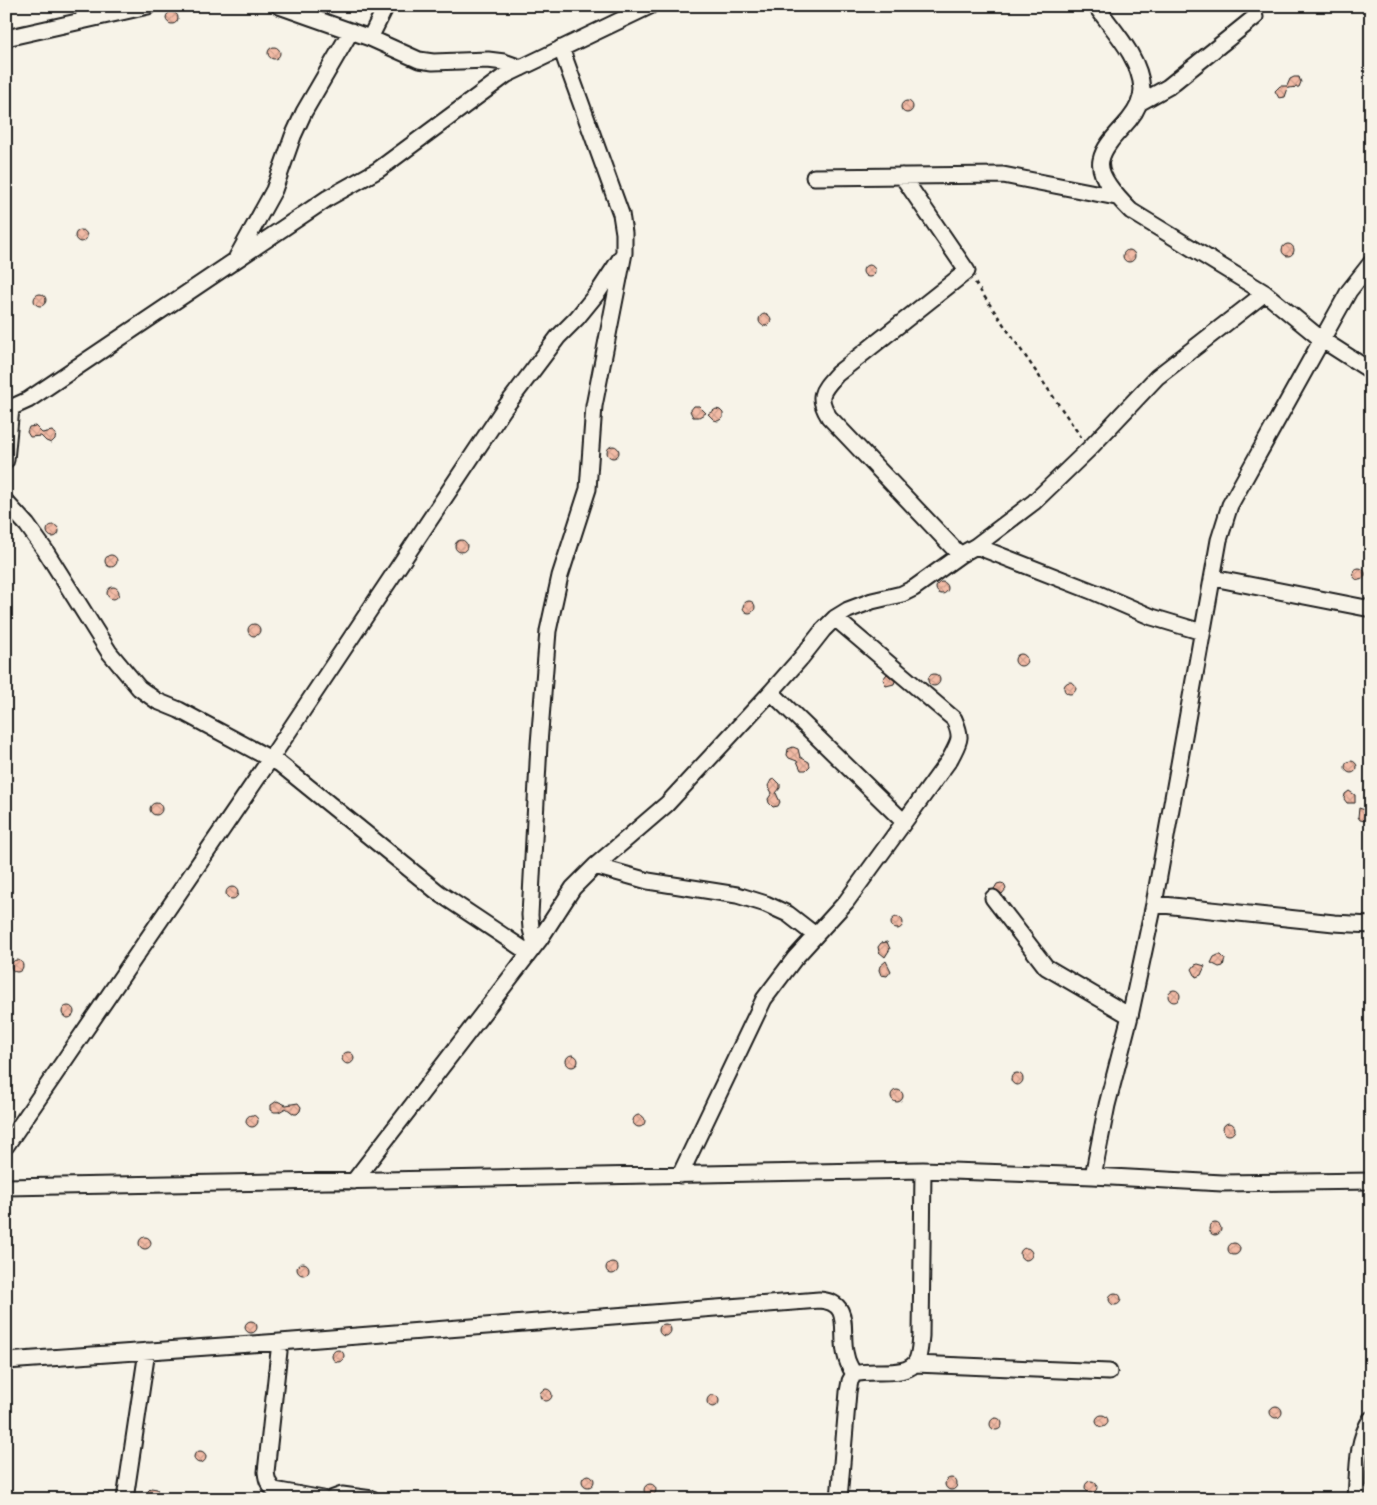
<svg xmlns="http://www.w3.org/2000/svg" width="1377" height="1505" font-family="'Comic Neue',sans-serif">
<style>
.building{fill:url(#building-cross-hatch);stroke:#1c1c1c}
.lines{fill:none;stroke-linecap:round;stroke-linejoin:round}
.minor-casing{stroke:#1c1c1c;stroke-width:19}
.path{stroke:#1c1c1c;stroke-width:2.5;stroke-dasharray:4 4;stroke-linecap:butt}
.minor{stroke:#f7f3e8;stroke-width:15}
</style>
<defs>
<pattern id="building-cross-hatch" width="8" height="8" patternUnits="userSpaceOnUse" patternTransform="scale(1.25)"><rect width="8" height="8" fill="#f2bba6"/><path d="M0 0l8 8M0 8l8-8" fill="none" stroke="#cfa08e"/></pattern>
</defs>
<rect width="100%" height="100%" fill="#f7f3e8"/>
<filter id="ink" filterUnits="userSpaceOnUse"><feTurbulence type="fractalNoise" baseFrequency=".02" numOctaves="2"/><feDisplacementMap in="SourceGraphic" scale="10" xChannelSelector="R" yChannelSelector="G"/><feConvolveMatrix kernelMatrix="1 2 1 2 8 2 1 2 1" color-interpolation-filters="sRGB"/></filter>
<g filter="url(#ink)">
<path class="building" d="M166 18a6 6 0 1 1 12 0a6 6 0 1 1-12 0Z
M268 53a6 6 0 1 1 12 0a6 6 0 1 1-12 0Z
M1294,77H1299L1300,80L1301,82L1299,87L1288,88L1285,97L1279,98L1275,91L1280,86H1287L1290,79Z
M901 107a6 6 0 1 1 12 0a6 6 0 1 1-12 0Z
M75 236a6 6 0 1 1 12 0a6 6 0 1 1-12 0Z
M1282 250a6 6 0 1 1 12 0a6 6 0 1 1-12 0Z
M1123 256a6 6 0 1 1 12 0a6 6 0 1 1-12 0Z
M863 271a6 6 0 1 1 12 0a6 6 0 1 1-12 0Z
M34 300a6 6 0 1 1 12 0a6 6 0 1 1-12 0Z
M759 320a6 6 0 1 1 12 0a6 6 0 1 1-12 0Z
M694,406H699L706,413L699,417H693L690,411Z
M716,409L720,410L723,413V418L718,421L714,420L708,414Z
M35,426L42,433L52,431L56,434L55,439L51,443L46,441L41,436L30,437L27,432L29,427Z
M607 452a6 6 0 1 1 12 0a6 6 0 1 1-12 0Z
M47 531a6 6 0 1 1 12 0a6 6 0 1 1-12 0Z
M455 546a6 6 0 1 1 12 0a6 6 0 1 1-12 0Z
M105 561a6 6 0 1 1 12 0a6 6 0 1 1-12 0Z
M1353 574a6 6 0 1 1 12 0a6 6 0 1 1-12 0Z
M936 588a6 6 0 1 1 12 0a6 6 0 1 1-12 0Z
M107 593a6 6 0 1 1 12 0a6 6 0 1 1-12 0Z
M743 607a6 6 0 1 1 12 0a6 6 0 1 1-12 0Z
M248 630a6 6 0 1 1 12 0a6 6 0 1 1-12 0Z
M1015 660a6 6 0 1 1 12 0a6 6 0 1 1-12 0Z
M887,674L895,681L894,684L886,686L883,679Z
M928 680a6 6 0 1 1 12 0a6 6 0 1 1-12 0Z
M1064 688a6 6 0 1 1 12 0a6 6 0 1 1-12 0Z
M793,747L798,749L800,757L809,762L810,766L806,770H801L797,761L789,758L787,755L788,749Z
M1345 767a6 6 0 1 1 12 0a6 6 0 1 1-12 0Z
M775,779L780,784V788L776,793L780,802L778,806L773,807L769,803L768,799L772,793L768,786L771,780Z
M1349,791L1355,795V803H1347L1344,799L1345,794Z
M150 809a6 6 0 1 1 12 0a6 6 0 1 1-12 0Z
M1359,808L1368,811L1369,816L1365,821L1360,820L1358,817Z
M1001,883L1004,884L1006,889L1002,894L994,889L997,884Z
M226 893a6 6 0 1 1 12 0a6 6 0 1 1-12 0Z
M891 923a6 6 0 1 1 12 0a6 6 0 1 1-12 0Z
M887,942L890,949L885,957L879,952L878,947L881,943Z
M1218,955H1221L1225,959L1223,966L1219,967L1211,963L1214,957Z
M11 966a6 6 0 1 1 12 0a6 6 0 1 1-12 0Z
M886,961L891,971L887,976L881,975L879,970L880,966Z
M1198,964L1205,966L1201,975L1196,977L1192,969L1195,965Z
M1168 996a6 6 0 1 1 12 0a6 6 0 1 1-12 0Z
M62 1012a6 6 0 1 1 12 0a6 6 0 1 1-12 0Z
M342 1058a6 6 0 1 1 12 0a6 6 0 1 1-12 0Z
M566 1061a6 6 0 1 1 12 0a6 6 0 1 1-12 0Z
M1011 1079a6 6 0 1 1 12 0a6 6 0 1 1-12 0Z
M891 1096a6 6 0 1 1 12 0a6 6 0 1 1-12 0Z
M277,1101L286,1105L298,1103L301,1107L300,1111L297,1114H294L286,1108L279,1112H274L271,1110V1105Z
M246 1121a6 6 0 1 1 12 0a6 6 0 1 1-12 0Z
M633 1121a6 6 0 1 1 12 0a6 6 0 1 1-12 0Z
M1223 1129a6 6 0 1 1 12 0a6 6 0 1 1-12 0Z
M1209 1229a6 6 0 1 1 12 0a6 6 0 1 1-12 0Z
M139 1243a6 6 0 1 1 12 0a6 6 0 1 1-12 0Z
M1228 1249a6 6 0 1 1 12 0a6 6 0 1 1-12 0Z
M1020 1254a6 6 0 1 1 12 0a6 6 0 1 1-12 0Z
M606 1268a6 6 0 1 1 12 0a6 6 0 1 1-12 0Z
M297 1269a6 6 0 1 1 12 0a6 6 0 1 1-12 0Z
M1109 1299a6 6 0 1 1 12 0a6 6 0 1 1-12 0Z
M245 1327a6 6 0 1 1 12 0a6 6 0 1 1-12 0Z
M659 1330a6 6 0 1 1 12 0a6 6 0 1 1-12 0Z
M332 1356a6 6 0 1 1 12 0a6 6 0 1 1-12 0Z
M540 1395a6 6 0 1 1 12 0a6 6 0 1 1-12 0Z
M707 1401a6 6 0 1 1 12 0a6 6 0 1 1-12 0Z
M1270 1412a6 6 0 1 1 12 0a6 6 0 1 1-12 0Z
M1096 1421a6 6 0 1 1 12 0a6 6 0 1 1-12 0Z
M990 1424a6 6 0 1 1 12 0a6 6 0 1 1-12 0Z
M194 1457a6 6 0 1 1 12 0a6 6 0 1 1-12 0Z
M582 1481a6 6 0 1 1 12 0a6 6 0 1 1-12 0Z
M945 1484a6 6 0 1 1 12 0a6 6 0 1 1-12 0Z
M1085 1487a6 6 0 1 1 12 0a6 6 0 1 1-12 0Z
M644 1490a6 6 0 1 1 12 0a6 6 0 1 1-12 0Z
M151,1488L157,1489L161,1499H148L147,1492Z"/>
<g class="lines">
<g class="minor-casing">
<path id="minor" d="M279,6L370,38L419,60L433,62L488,60L504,62L521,68
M1096,6C1113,30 1140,57 1142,89C1142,101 1137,110 1129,120C1120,131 1104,145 1101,160C1097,177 1120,200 1131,211L1265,293L1321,339L1371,371
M82,21L87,6
M6,38L148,6
M370,38L386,6
M1141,102L1168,87L1255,17
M902,176L967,271L837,374C822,391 816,396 829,417L960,555
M814,177L1003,175L1116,197
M237,257L274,190L293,136L304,112L351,31
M6,410L28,400L328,198L378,170L506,75L650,6
M6,460L11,408
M6,502L27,525L45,550L109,652L139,688L157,701L179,710L280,764L439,893L529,953
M976,546L1094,592L1152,617L1202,632
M1213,578L1371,609
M771,692L904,822
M595,866L648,881L737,895L766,904L788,914L815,935
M993,898L1046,967L1130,1016
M1154,904L1334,923L1371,925
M535,945L531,929L530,915L539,744L548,631L560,576L588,489L594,406L624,253V233L621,214L561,48
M6,1146L271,758L503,410L558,337L577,318L599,291L624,253
M680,1175L764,999L795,958L846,902L950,759C959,741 963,739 954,719L835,618
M1093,1176L1222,1183L1371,1181
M354,1181L540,939L573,888L595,866L667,804L771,692L801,658L823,630L835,618L848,610L872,601L902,594L914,588L960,555L976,546L1034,502L1089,449L1157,377L1265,293
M6,1187L923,1170L1093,1176L1107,1105L1130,1016L1154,904L1219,540L1230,505L1349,291L1371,263
M280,1342L266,1472C267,1480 268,1484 274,1490L323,1499
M6,1361L280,1342L819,1300C854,1302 839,1333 846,1356C847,1362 851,1369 854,1374
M915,1364L1109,1372
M125,1499L147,1351
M331,1499L342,1495L372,1499
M839,1499L848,1392L850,1381L854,1374C872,1368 908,1379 917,1360C920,1353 920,1344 921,1336L923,1170
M1356,1499C1358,1472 1356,1442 1371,1419"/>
</g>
<path class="path" d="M975,283L1081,437"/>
<use href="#minor" class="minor"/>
</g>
</g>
<rect width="1377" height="1505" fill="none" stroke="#f7f3e8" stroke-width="25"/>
<rect x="12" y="12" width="1352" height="1480" fill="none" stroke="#1c1c1c" stroke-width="2" filter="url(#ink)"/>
</svg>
